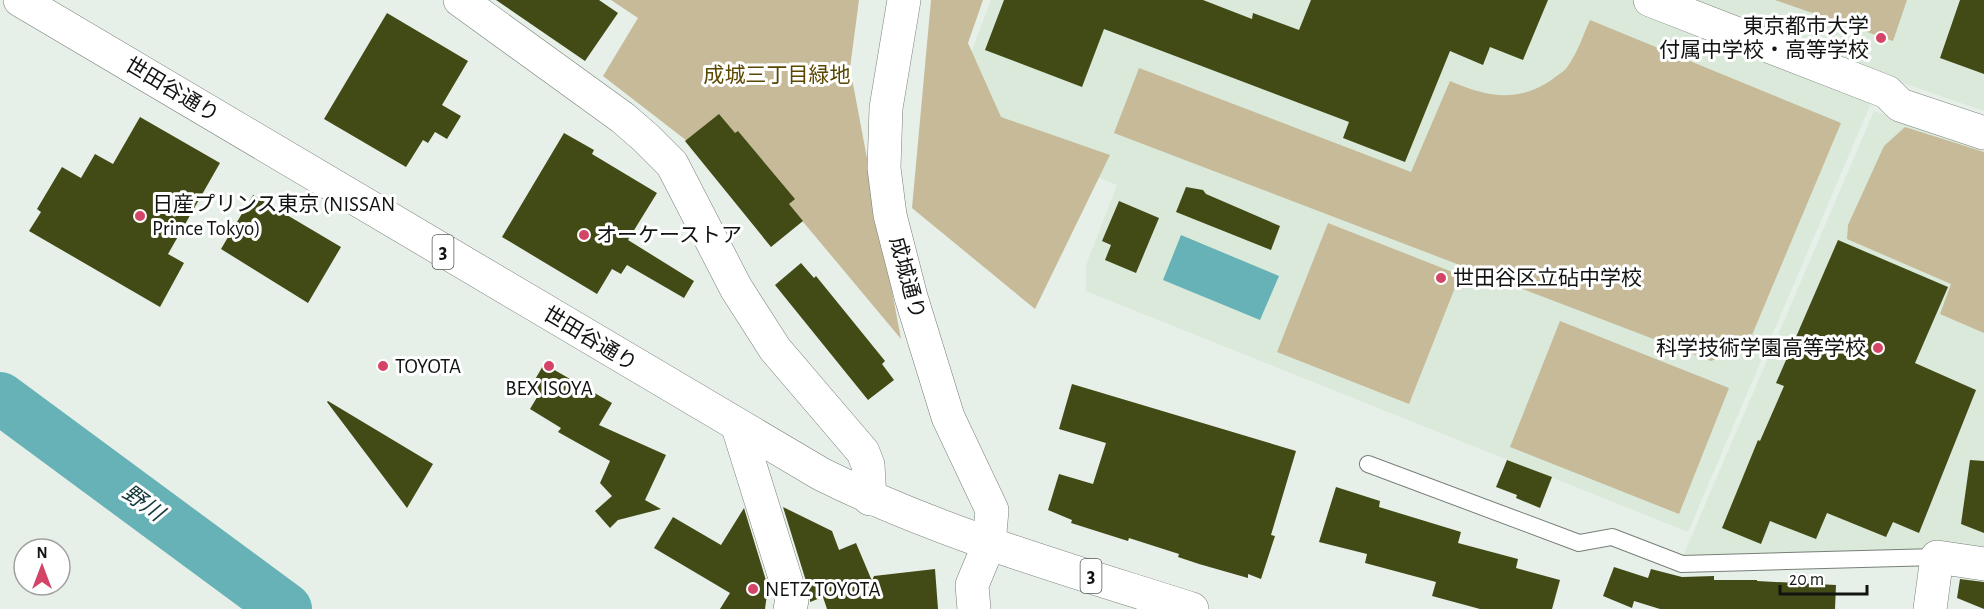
<svg xmlns="http://www.w3.org/2000/svg" width="1984" height="609" font-family="'Alegreya Sans','Noto Sans JP',sans-serif">
<style>
.built{fill:#dae9da}
.green{fill:#c6ba99}
.water{fill:#66b2b7}
.lines{fill:none;stroke-linecap:round;stroke-linejoin:round}
.river{stroke:#66b2b7;stroke-width:52}
.building{fill:#424b16}
.lane-casing{stroke:#777f77;stroke-width:18}
.street-casing{stroke:#777f77;stroke-width:34}
.secondary-casing{stroke:#777f77;stroke-width:34}
.primary-casing{stroke:#777f77;stroke-width:34}
.lane{stroke:#fff;stroke-width:16}
.street{stroke:#fff;stroke-width:33}
.secondary{stroke:#fff;stroke-width:33}
.primary{stroke:#fff;stroke-width:33}
.poi-dot{fill:#d34466;stroke:#fff;stroke-width:2}
.labels{text-anchor:middle;dominant-baseline:central;stroke-width:6;stroke-linejoin:round;paint-order:stroke}
.shield{fill:#fff;stroke:#585a58;stroke-width:1.5}
.shield-label{font-size:20px;font-weight:bold;fill:#111411}
.poi-label{font-size:21px;fill:#111411;stroke:#fff;text-anchor:start}
.park-label{font-size:21px;fill:#5a4700;stroke:#fff}
.street-label{font-size:21px;fill:#111411;stroke:#fff}
.water-label{font-size:22px;font-style:italic;fill:#14393c;stroke:#fff}
</style>
<rect width="100%" height="100%" fill="#e7f0e8"/>
<path class="built" d="M991,0H1635L1875,94L1688,532L1086,291V265L1117,185L1007,141L965,79L972,50Z
M1676,0H1984V111L1879,75Z
M1874,111L1984,146V558L1928,550L1683,556Z"/>
<path class="green" d="M611,0H859L850,68L901,339L723,126L691,144L603,76L638,18Z
M931,0H983L968,43L1001,117L1110,155L1035,309L912,208Z
M1775,0H1907L1893,41Z
M1590,20L1841,123L1747,347L1711,361L1114,133L1139,68L1411,172L1450,81C1487,97 1519,104 1554,78C1559,74 1565,71 1568,66C1578,52 1583,35 1590,20Z
M1905,127L1984,152V333L1940,314L1951,284L1847,239L1848,225L1884,146Z
M1328,223L1460,275L1409,404L1277,352Z
M1560,321L1729,388L1679,514L1510,447Z"/>
<path class="water" d="M1181,235L1279,276L1260,320L1163,280Z"/>
<g class="lines">
<path class="river" d="M0,398L286,609"/>
</g>
<path class="building" d="M496,0H599L618,13L585,61Z
M1004,0H1203L1252,19L1253,13L1299,30L1311,0H1548L1523,60L1490,47L1483,65L1450,51L1405,162L1343,138L1349,122L1104,29L1082,87L985,50Z
M1960,0H1984V74L1940,58Z
M387,13L468,61L442,105L461,116L447,139L435,132L428,143L423,140L406,167L324,119Z
M719,114L735,133L738,131L795,199L789,204L803,221L771,247L685,141Z
M140,117L220,163L168,254L184,263L160,307L29,231L41,212L37,209L62,167L81,178L95,154L113,164Z
M564,133L594,150L592,154L657,193L628,240L694,281L684,298L627,265L621,274L612,269L597,294L502,237Z
M1186,187L1203,190L1206,194L1280,226L1271,250L1176,212Z
M253,195L341,247L308,303L221,249Z
M1119,201L1159,218L1136,273L1105,260L1111,245L1102,241Z
M1838,240L1948,287L1915,363L1976,390L1919,533L1893,522L1886,537L1827,513L1816,539L1770,521L1761,544L1722,528L1758,440L1760,441L1784,386L1776,383Z
M801,263L814,278L816,276L855,324L885,361L882,364L894,380L868,400L775,285Z
M544,364L612,403L599,425L666,455L645,500L661,509L618,520L610,528L595,511L612,496L600,483L610,461L558,432L561,428L530,409L539,394L530,388Z
M1072,384L1296,451L1271,535L1275,536L1261,579L1248,574V578L1199,564L1178,557L1179,554L1129,538L1128,541L1071,523L1072,520L1048,510L1059,474L1093,484L1106,443L1059,429Z
M328,401L433,464L407,508L327,402Z
M1507,460L1552,477L1540,508L1516,498L1517,495L1496,487Z
M1970,460L1984,461V533L1961,524Z
M1336,487L1380,501L1379,507L1461,532L1458,543L1518,559L1516,568L1560,580L1552,609H1480L1432,596L1436,582L1365,563L1367,554L1319,542Z
M783,507L832,531L839,550L856,543L872,581L874,576L935,569L938,609H827L823,597L810,602V594Z
M744,508L768,587L765,609H720L730,593L654,548L673,517L721,545Z
M1614,567L1648,578L1651,569L1682,577L1714,576V580H1757V581L1836,585L1835,609H1660L1634,601L1632,608L1603,596Z
M1960,579L1984,582V609L1957,598Z"/>
<g class="lines">
<g class="lane-casing">
<path id="lane" d="M1368,464L1579,543L1612,537L1682,564L1937,557"/>
</g>
<g class="street-casing">
<path id="street" d="M460,0L623,118L646,138L672,164L736,288L775,349L863,452L868,465L870,499
M1650,0L1887,92L1900,105L1984,133
M738,427L792,600L790,609
M1930,609L1937,557L1984,564"/>
</g>
<g class="secondary-casing">
<path id="secondary" d="M904,0L886,108L884,168L890,215L911,297L948,417L992,510L989,544"/>
</g>
<g class="primary-casing">
<path id="primary" d="M20,0L821,474C939,533 1067,569 1192,609
M974,609L972,585L989,544"/>
</g>
<use href="#lane" class="lane"/>
<use href="#street" class="street"/>
<use href="#secondary" class="secondary"/>
<use href="#primary" class="primary"/>
</g>
<g class="poi-dot">
<circle cx="1881" cy="38" r="6"/>
<circle cx="140" cy="216" r="6"/>
<circle cx="584" cy="235" r="6"/>
<circle cx="1441" cy="278" r="6"/>
<circle cx="1878" cy="348" r="6"/>
<circle cx="383" cy="366" r="6"/>
<circle cx="549" cy="366" r="6"/>
<circle cx="753" cy="589" r="6"/>
</g>
<g class="labels">
<g class="shield">
<rect x="432.5" y="235" width="21" height="34" rx="4.5"/>
<rect x="1080.5" y="559" width="21" height="34" rx="4.5"/>
</g>
<g class="shield-label">
<text x="443" y="252">3</text>
<text x="1091" y="576">3</text>
</g>
<g class="poi-label">
<text x="1869" y="26" text-anchor="end">東京都市大学<tspan x="1869" dy="24">付属中学校・高等学校</tspan></text>
<text x="152" y="204">日産プリンス東京 (NISSAN<tspan x="152" dy="24">Prince Tokyo)</tspan></text>
<text x="596" y="235">オーケーストア</text>
<text x="1453" y="278">世田谷区立砧中学校</text>
<text x="1866" y="348" text-anchor="end">科学技術学園高等学校</text>
<text x="395" y="366">TOYOTA</text>
<text x="549" y="388" text-anchor="middle">BEX ISOYA</text>
<text x="765" y="589">NETZ TOYOTA</text>
</g>
<g class="park-label">
<text x="777" y="75">成城三丁目緑地</text>
</g>
<g class="street-label">
<text transform="translate(172 90) rotate(31)">世田谷通り</text>
<text transform="translate(907 278) rotate(75)">成城通り</text>
<text transform="translate(590 339) rotate(31)">世田谷通り</text>
</g>
<g class="water-label">
<text transform="translate(143 503) rotate(36)">野川</text>
</g>
</g>
<g transform="translate(42 567)"><circle r="28" fill="#ffffff" stroke="#a0a1a0" stroke-width="1.5"/>
<path d="M0-4.5L10 22L0 15L-10 22Z" fill="#d34466"/>
<text y="-9" font-size="16" font-weight="bold" text-anchor="middle" fill="#111411">N</text>
</g>
<path d="M1780 585v9h87v-9" fill="none" stroke="#111411" stroke-width="3"/>
<text x="1789" y="585" font-size="18" fill="#111411" stroke="#ffffff" stroke-width="4.5" paint-order="stroke">20 m</text>
</svg>
